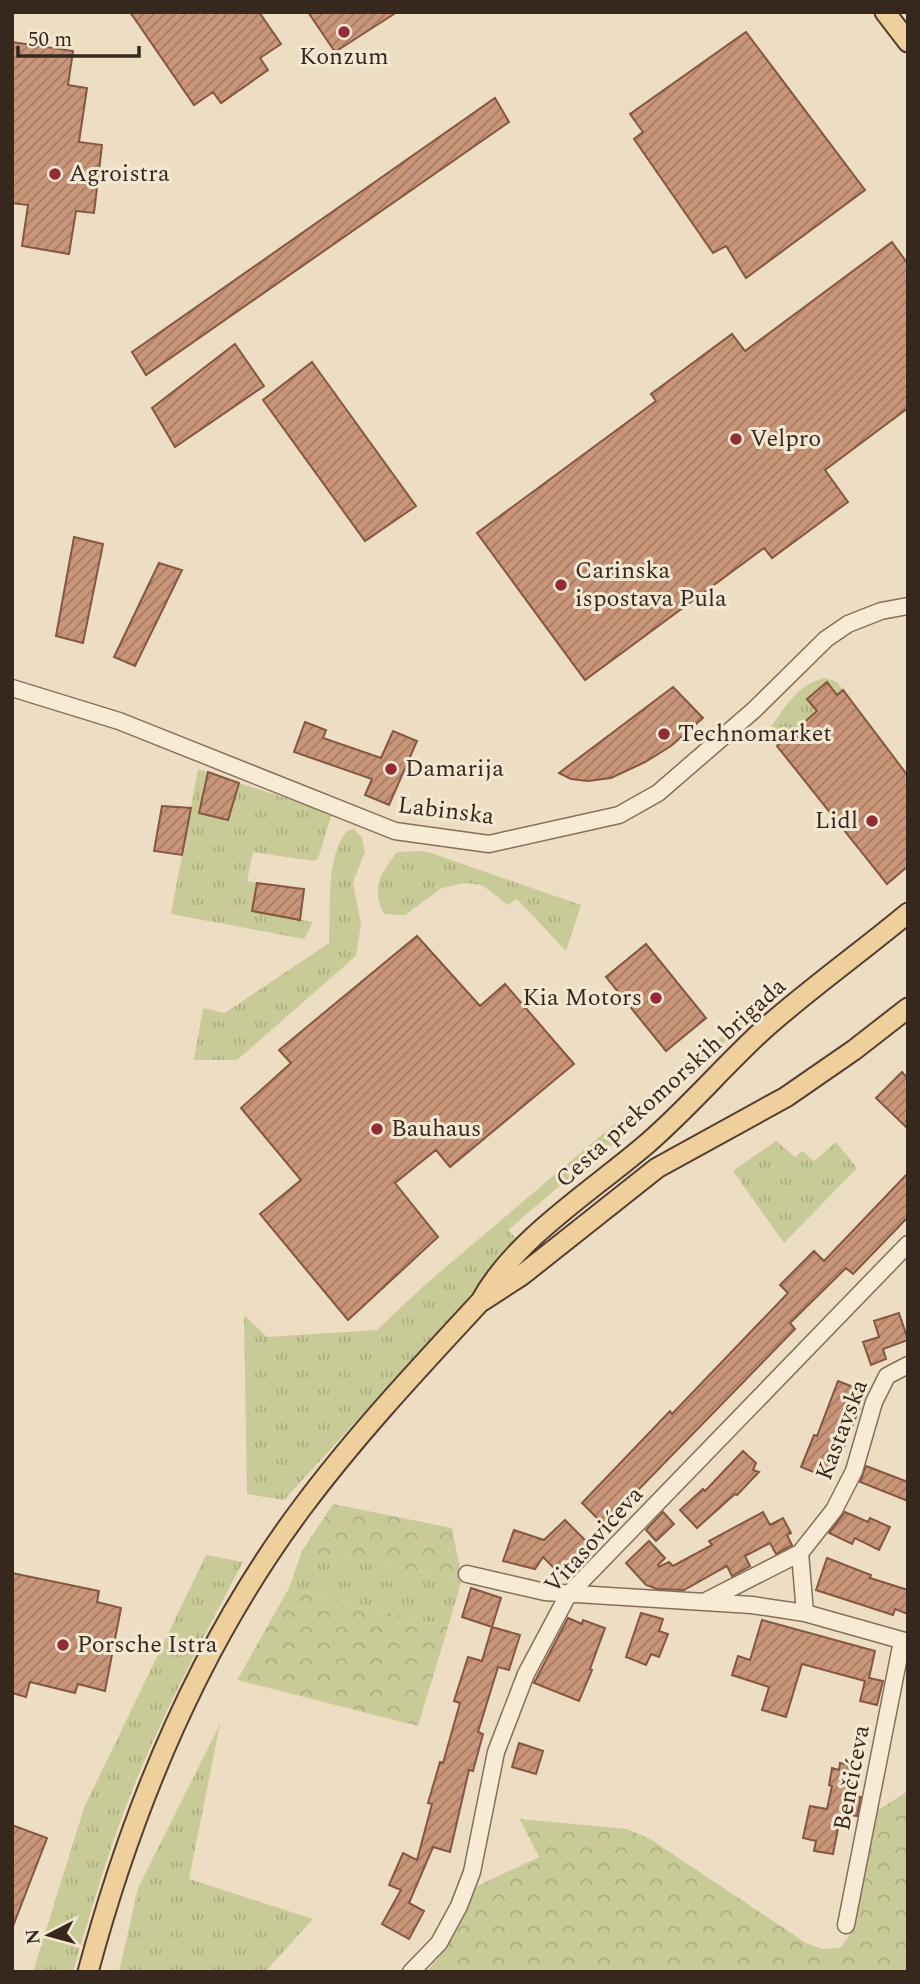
<svg xmlns="http://www.w3.org/2000/svg" width="920" height="1984" font-family="Spectral,serif">
<style>
.grass{fill:url(#grass-tufts)}
.forest{fill:url(#forest-crowns)}
.building{fill:url(#building-hatch);stroke:#855741;stroke-width:2}
.lines{fill:none;stroke-linecap:round;stroke-linejoin:round}
.minor-casing{stroke:#866f5a;stroke-width:19}
.major-casing{stroke:#543e2f;stroke-width:23}
.minor{stroke:#f8ebd6;stroke-width:16}
.major{stroke:#efd09c;stroke-width:19}
.poi-dot{fill:#932c34;stroke:#f4e8d2;stroke-width:2.5}
.labels{text-anchor:middle;dominant-baseline:central;stroke-width:6;stroke-linejoin:round;paint-order:stroke}
.poi-label{font-size:24px;fill:#37281e;stroke:#f4e8d2;text-anchor:start}
.street-label{font-size:24px;fill:#37281e;stroke:#f4e8d2}
</style>
<defs>
<pattern id="grass-tufts" width="24" height="20" patternUnits="userSpaceOnUse" patternTransform="scale(1.75)"><rect width="24" height="20" fill="#c8ca97"/><path d="M3 7l-1-3M5 7V3M7 7l1-3M15 17l-1-3M17 17v-4M19 17l1-3" fill="none" stroke="#acae82"/></pattern>
<pattern id="forest-crowns" width="20" height="18" patternUnits="userSpaceOnUse" patternTransform="scale(1.75)"><rect width="20" height="18" fill="#c8ca97"/><path d="M2 6a3 3 0 1 1 6 0M12 15a3 3 0 1 1 6 0" fill="none" stroke="#acae82"/></pattern>
<pattern id="building-hatch" width="6" height="6" patternUnits="userSpaceOnUse" patternTransform="scale(1.75)"><rect width="6" height="6" fill="#ca967a"/><path d="M-1 1l2-2M0 6l6-6M5 7l2-2" fill="none" stroke="#a57a63"/></pattern>
</defs>
<rect width="100%" height="100%" fill="#eddec3"/>
<path class="grass" d="M825,678L837,682L843,690L777,746L766,734C782,712 797,683 825,678Z
M198,769L208,772L199,813L228,820L239,783L332,813L318,859L313,861L253,852L247,881L257,883L252,911L313,922L304,939L171,914Z
M354,829L362,838L365,852L353,882L361,924L356,956L237,1060H194L203,1008L225,1013L329,943C331,909 325,858 347,831Z
M420,851L431,853L581,905L566,951L517,899L508,905L482,885L464,883L442,888L405,915L384,914C371,888 380,874 397,852Z
M741,1022L742,1025L636,1127L576,1172L508,1230L516,1238L482,1284L284,1500L247,1494L244,1315L267,1337L377,1330L427,1283L670,1077Z
M776,1141L795,1157L802,1151L814,1161L836,1142L857,1168L784,1243L733,1171Z
M302,1551L462,1579L448,1627L289,1588Z
M206,1555L243,1562C207,1630 171,1698 141,1769C113,1834 93,1903 73,1972H33L84,1808Z
M220,1724L189,1879L313,1919L265,1972H119L138,1888Z"/>
<path class="forest" d="M333,1504L452,1528L462,1579L302,1551Z
M289,1588L448,1627L418,1726L237,1680Z
M908,1791V1972H426C452,1944 463,1921 477,1886L539,1857L520,1819L627,1829L650,1839L806,1943L822,1949L840,1948L851,1933L875,1812Z"/>
<path class="building" d="M130,12H259L281,44L260,58L268,70L221,103L213,92L194,105Z
M308,12H397L335,52Z
M746,32L865,190L746,278L726,246L713,253L634,139L643,132L630,114Z
M12,42L73,51L68,85L87,88L79,142L102,145L94,213L76,211L69,254L22,246L28,205L12,203Z
M495,98L509,122L146,375L132,352Z
M892,242L908,264V408L825,470L848,502L772,558L764,548L585,680L477,533L656,401L651,394L732,334L745,351Z
M235,344L264,386L175,447L152,408Z
M312,362L416,506L365,541L263,400Z
M74,537L103,544L83,643L56,636Z
M159,563L182,570L135,666L114,657Z
M827,682L837,695L843,690L908,776V866L887,884L777,746L817,711L807,699Z
M673,687L703,718L671,746L645,762L611,778L588,781L571,779L559,773Z
M305,722L326,730L323,738L381,758L393,731L417,741L389,805L365,795L372,779L294,752Z
M208,772L239,783L228,820L199,813Z
M162,806L191,808L182,855L154,851Z
M257,883L304,889L300,920L252,911Z
M417,936L480,1006L505,984L574,1064L450,1167L436,1150L395,1183L438,1237L348,1320L260,1214L301,1180L241,1108L291,1063L279,1050Z
M646,944L706,1018L666,1051L606,977Z
M902,1072L908,1079V1129L876,1098Z
M908,1173V1217L853,1274L846,1268L790,1323L795,1329L604,1525L582,1503L670,1411L672,1414L788,1293L780,1285L814,1251L824,1261Z
M899,1313L908,1340L883,1349L886,1359L871,1365L863,1342L879,1337L874,1321Z
M838,1381L866,1392L831,1479L801,1467L814,1435L817,1436Z
M743,1451L756,1463L753,1470L759,1472L737,1495L735,1494L697,1528L680,1510L703,1489L705,1491Z
M866,1466L908,1482V1501L860,1482Z
M663,1512L674,1524L656,1541L646,1530Z
M763,1512L770,1525L783,1518L791,1533L787,1535L792,1545L776,1554L770,1543L745,1556L750,1566L732,1576L727,1566L684,1590L657,1589L646,1585L626,1563L649,1541L665,1558L658,1565L659,1567L669,1562L673,1566L712,1545L709,1541Z
M845,1512L868,1522L870,1518L890,1527L879,1550L855,1538L852,1544L829,1533Z
M565,1520L590,1545L561,1575L543,1557L535,1569L503,1561L514,1530L544,1540Z
M827,1558L871,1575L870,1578L908,1590V1614L895,1609L893,1615L816,1590Z
M12,1573L99,1591L97,1602L121,1608L105,1691L78,1684L75,1693L30,1682L26,1697L12,1693Z
M471,1588L501,1598L492,1627L462,1617Z
M641,1613L663,1619L659,1631L668,1634L659,1657L651,1654L646,1665L626,1657Z
M568,1618L582,1624L583,1620L605,1628L590,1669L592,1670L579,1701L534,1683Z
M762,1620L875,1651L869,1678L883,1681L877,1705L860,1701L865,1681L802,1664L786,1717L762,1710L769,1687L732,1675L738,1656L750,1660Z
M492,1627L520,1635L509,1670L498,1667L478,1732L483,1734L473,1771L469,1770L450,1852L433,1847L409,1903L424,1911L409,1939L382,1924L401,1890L389,1885L403,1853L417,1860L432,1804L428,1803L440,1762L443,1763L460,1703L454,1701L468,1657L482,1661Z
M519,1743L543,1751L536,1774L512,1767Z
M840,1763L855,1766L850,1795L861,1797L857,1816L841,1813L833,1854L814,1851L816,1841L803,1838L810,1806L827,1809L832,1786L829,1785L832,1768L839,1770Z
M12,1825L47,1838L13,1926L12,1925Z"/>
<g class="lines">
<g class="minor-casing">
<path id="minor" d="M12,688L119,721L395,831L489,844L619,815L658,793L754,710L826,639L848,624L881,611L908,606
M800,1553L834,1510L854,1471L874,1402L887,1376L908,1365
M467,1574L545,1592L752,1605L805,1613L908,1642
M704,1602L800,1553L805,1613
M846,1925L902,1641
M411,1972L439,1943L459,1906L472,1872L496,1752L526,1674L568,1595L908,1244"/>
</g>
<g class="major-casing">
<path id="major" d="M885,12L908,42
M482,1301L522,1275L657,1168L786,1097L854,1050L908,1008
M88,1972C132,1808 199,1646 301,1509C356,1435 419,1368 481,1301C515,1238 595,1189 649,1142C689,1107 724,1066 763,1030C809,989 860,953 908,913"/>
</g>
<use href="#minor" class="minor"/>
<use href="#major" class="major"/>
</g>
<g class="poi-dot">
<circle cx="344" cy="32" r="7"/>
<circle cx="55" cy="174" r="7"/>
<circle cx="736" cy="439" r="7"/>
<circle cx="561" cy="585" r="7"/>
<circle cx="664" cy="734" r="7"/>
<circle cx="391" cy="769" r="7"/>
<circle cx="872" cy="821" r="7"/>
<circle cx="656" cy="998" r="7"/>
<circle cx="377" cy="1129" r="7"/>
<circle cx="63" cy="1645" r="7"/>
</g>
<g class="labels">
<g class="poi-label">
<text x="344" y="57" text-anchor="middle">Konzum</text>
<text x="69" y="174">Agroistra</text>
<text x="750" y="439">Velpro</text>
<text x="575" y="571">Carinska<tspan x="575" dy="28">ispostava Pula</tspan></text>
<text x="678" y="734">Technomarket</text>
<text x="405" y="769">Damarija</text>
<text x="858" y="821" text-anchor="end">Lidl</text>
<text x="642" y="998" text-anchor="end">Kia Motors</text>
<text x="391" y="1129">Bauhaus</text>
<text x="77" y="1645">Porsche Istra</text>
</g>
<g class="street-label">
<text transform="translate(446 811) rotate(7)">Labinska</text>
<text transform="translate(671 1083) rotate(-42)">Cesta prekomorskih brigada</text>
<text transform="translate(842 1430) rotate(-69)">Kastavska</text>
<text transform="translate(594 1540) rotate(-48)">Vitasovićeva</text>
<text transform="translate(852 1778) rotate(-79)">Benčićeva</text>
</g>
</g>
<rect width="920" height="1984" fill="none" stroke="#37281e" stroke-width="28"/>
<g transform="translate(49 1935) rotate(264)" stroke="#f4e8d2" stroke-width="5" paint-order="stroke">
<path d="M0-5L12 26L0 18L-12 26Z" fill="#37281e"/>
<text y="-10" font-size="19" font-weight="bold" text-anchor="middle" fill="#37281e">N</text>
</g>
<path d="M18 46v10h121v-10" fill="none" stroke="#37281e" stroke-width="3.5"/>
<text x="28" y="46" font-size="21" fill="#37281e" stroke="#f4e8d2" stroke-width="5" paint-order="stroke">50 m</text>
</svg>
